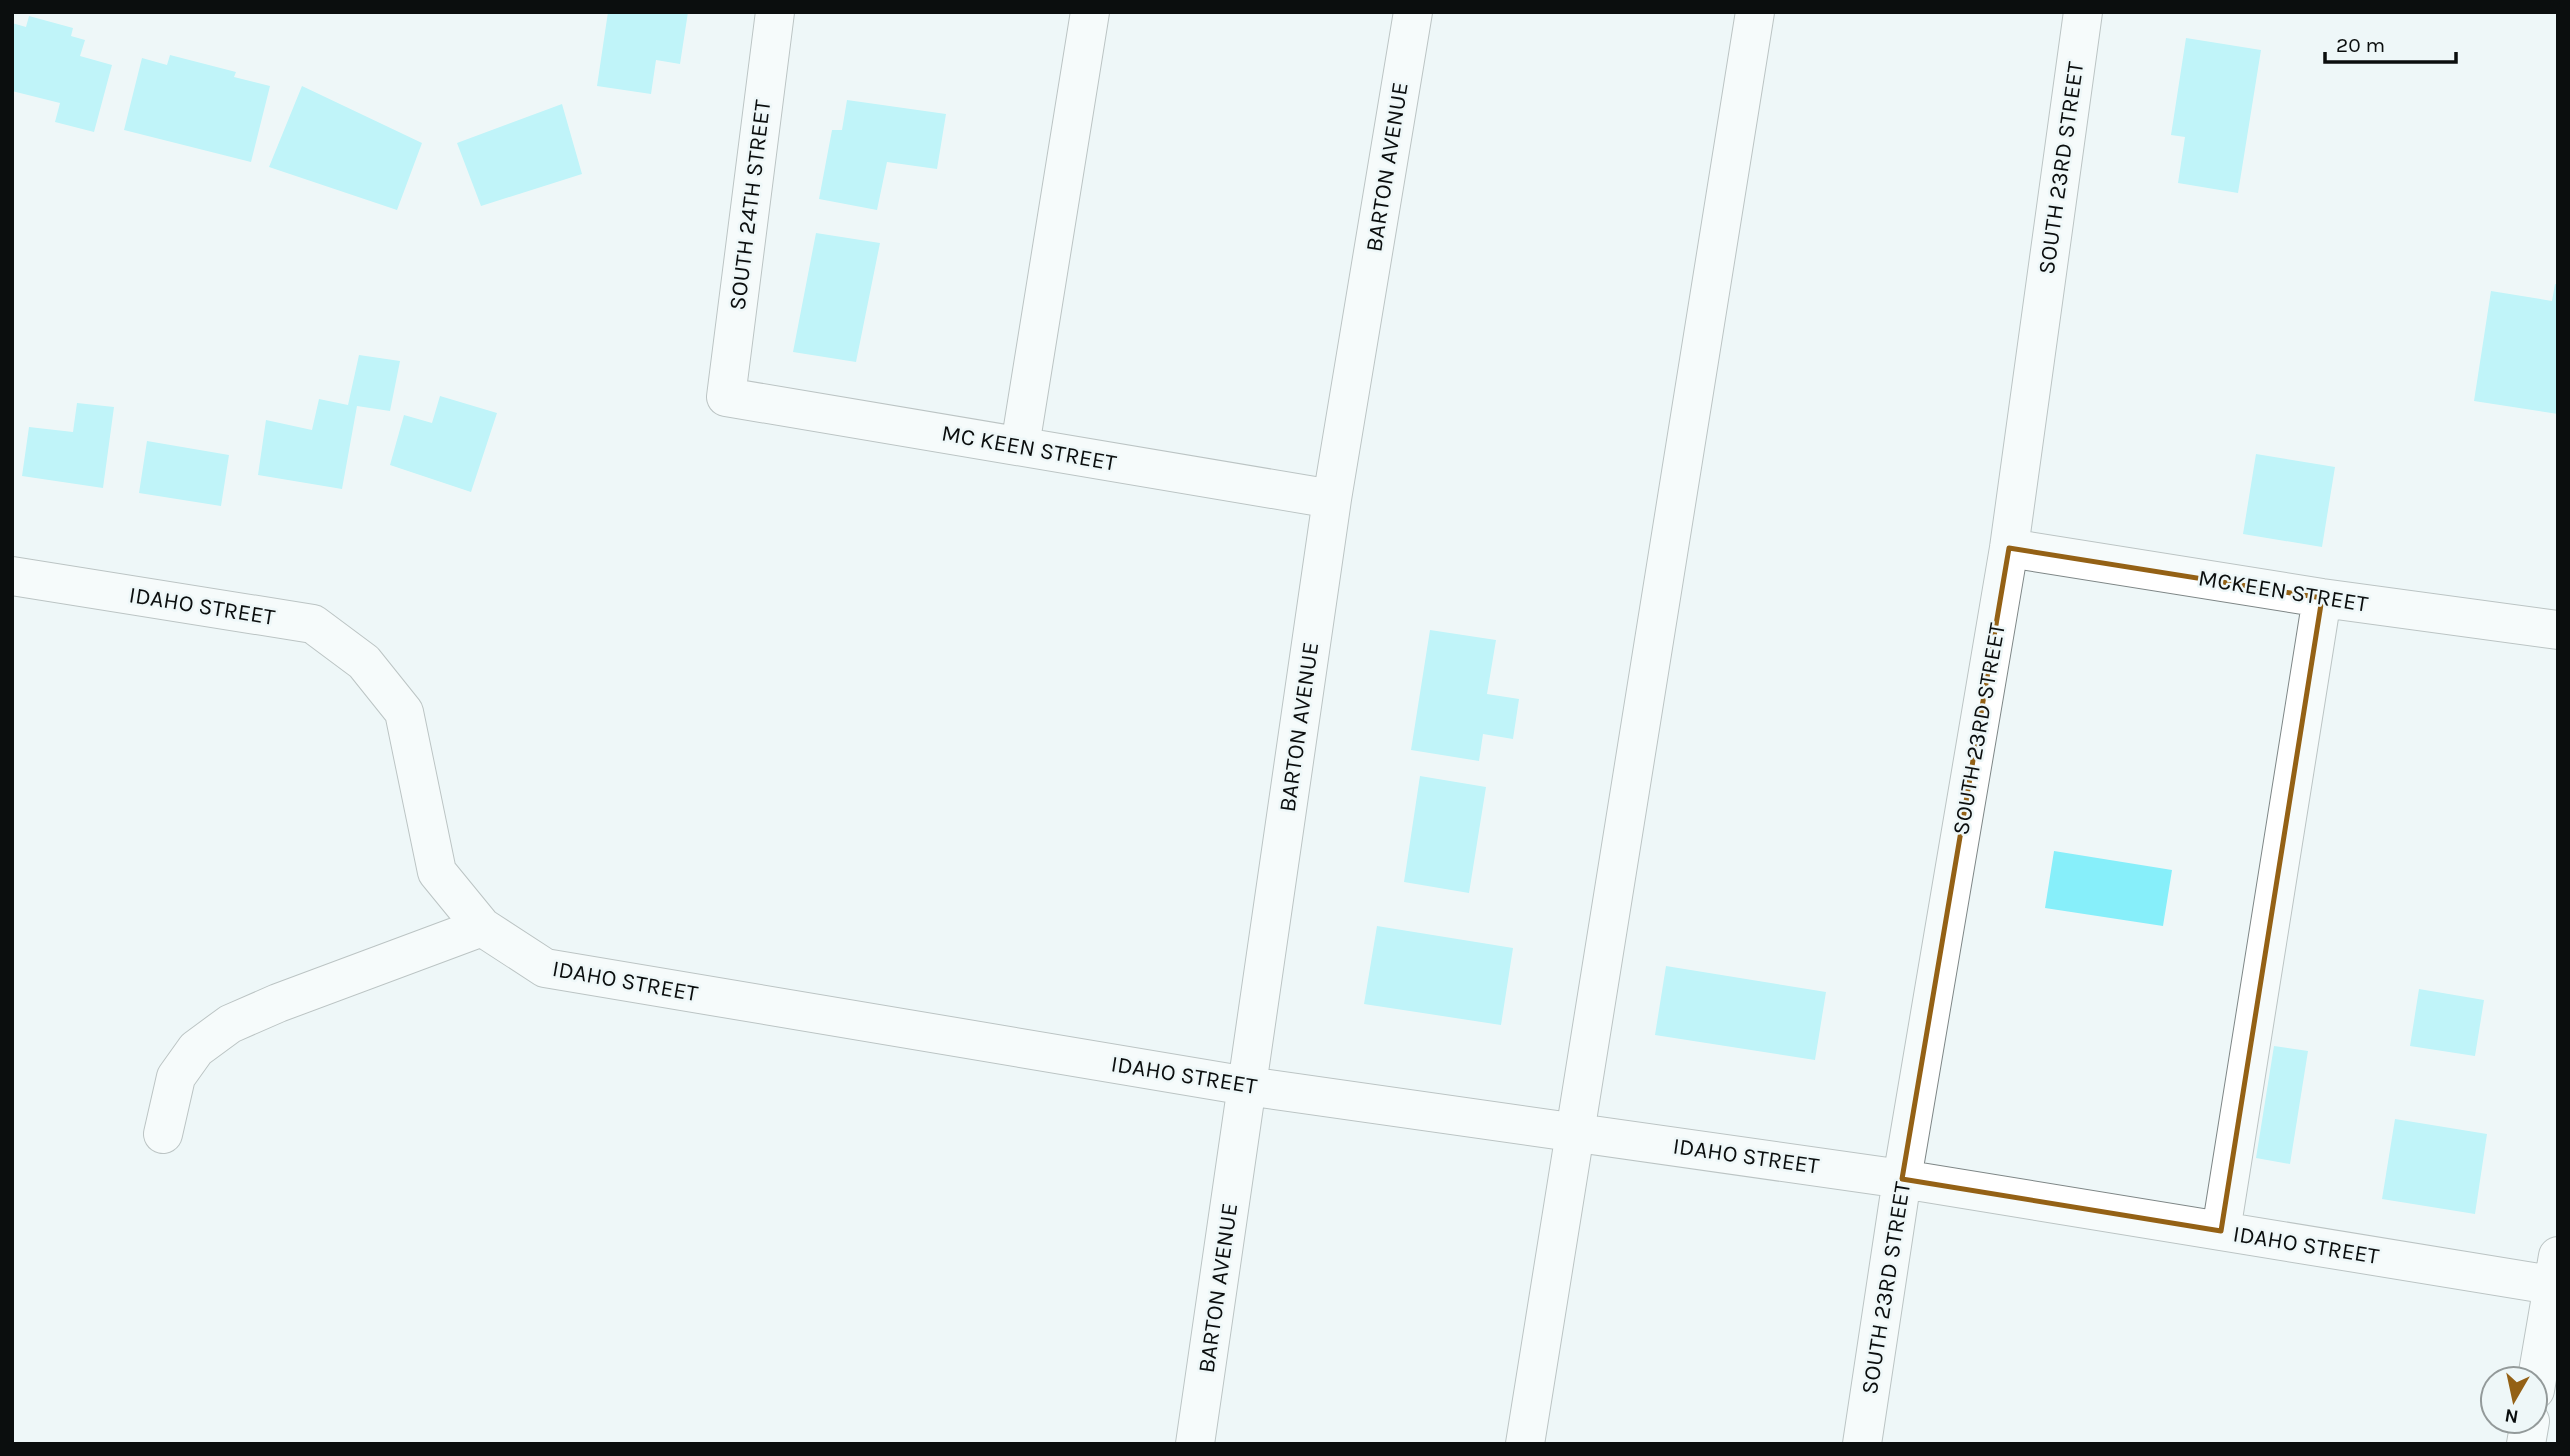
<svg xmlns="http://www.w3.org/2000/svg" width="2570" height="1456" font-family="Karla,sans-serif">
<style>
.building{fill:#87effa}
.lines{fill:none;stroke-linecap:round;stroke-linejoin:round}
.minor-casing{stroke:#7e8686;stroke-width:40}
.minor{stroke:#fff;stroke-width:38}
.marked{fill:none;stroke:#946115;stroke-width:5;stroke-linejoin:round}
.labels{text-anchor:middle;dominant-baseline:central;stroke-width:5;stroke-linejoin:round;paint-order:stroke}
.street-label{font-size:23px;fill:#0b0e0e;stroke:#eef7f8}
</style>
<rect width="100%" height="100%" fill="#eef7f8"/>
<path class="building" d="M608,12H688L680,64L656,60L651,94L597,86Z
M29,16L73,28L71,36L85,40L80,56L112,65L94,132L55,122L60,103L12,91V23L26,27Z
M2186,38L2261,50L2238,193L2178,183L2185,137L2171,135Z
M170,55L236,72L234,77L270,86L251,162L124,130L142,58L167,65Z
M302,86L422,143L397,210L269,167Z
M847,100L946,114L937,169L887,162L877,210L819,199L832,130H842Z
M562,104L582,174L481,206L457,143Z
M816,233L880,243L856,362L793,352Z
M2555,284L2558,285V414L2474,401L2491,291L2552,301Z
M359,355L400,361L390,411L357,406L342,489L258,475L266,420L312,430L319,399L348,405Z
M440,396L497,413L471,492L390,465L404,415L432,423Z
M77,403L114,407L103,488L22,476L29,427L73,432Z
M147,441L229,455L221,506L139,493Z
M2256,454L2335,467L2322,547L2243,534Z
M1430,630L1496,640L1487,694L1519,699L1513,739L1483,734L1479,761L1411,750Z
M1420,776L1486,787L1469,893L1404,882Z
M2054,851L2172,870L2163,926L2045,908Z
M1377,926L1513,948L1501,1025L1364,1004Z
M1666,966L1826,992L1815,1060L1655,1035Z
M2419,989L2484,1000L2475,1056L2410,1046Z
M2274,1046L2308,1051L2290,1164L2256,1158Z
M2395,1119L2487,1134L2475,1214L2382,1199Z"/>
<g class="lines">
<g class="minor-casing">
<path id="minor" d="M775,12L726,397L1332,499
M1020,446L1090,12
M2009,548L2322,598L2558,630
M12,576L313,624L364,662L404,712L437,872L482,927L545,968L1247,1086L1902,1179L2558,1286
M163,1134L176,1077L196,1049L230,1024L278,1003L482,927
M2221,1231L2322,598
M2535,1390L2558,1256
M1195,1444L1332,499L1413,12
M1525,1444L1755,12
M1862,1444L1902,1179L2009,548L2083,12
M2526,1444L2530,1421"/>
</g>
<use href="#minor" class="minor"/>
</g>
<path d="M0 0H2570V1456H0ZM2009,548L2322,598L2221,1231L1902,1179Z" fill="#eef7f8" fill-opacity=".55" fill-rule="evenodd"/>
<path class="marked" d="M2009,548L2322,598L2221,1231L1902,1179Z"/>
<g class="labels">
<g class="street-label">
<text transform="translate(1387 167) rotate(-81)">BARTON AVENUE</text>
<text transform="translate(2061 168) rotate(-82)">SOUTH 23RD STREET</text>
<text transform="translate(750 205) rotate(-83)">SOUTH 24TH STREET</text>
<text transform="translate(1029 448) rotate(10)">MC KEEN STREET</text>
<text transform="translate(2283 591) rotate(9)">MCKEEN STREET</text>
<text transform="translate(202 606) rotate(9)">IDAHO STREET</text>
<text transform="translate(1299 727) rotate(-82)">BARTON AVENUE</text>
<text transform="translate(1979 729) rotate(-80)">SOUTH 23RD STREET</text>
<text transform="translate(625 981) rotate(10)">IDAHO STREET</text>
<text transform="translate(1184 1075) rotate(9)">IDAHO STREET</text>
<text transform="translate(1746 1156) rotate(8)">IDAHO STREET</text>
<text transform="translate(2306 1245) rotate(9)">IDAHO STREET</text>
<text transform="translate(1218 1288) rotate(-82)">BARTON AVENUE</text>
<text transform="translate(1886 1288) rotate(-81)">SOUTH 23RD STREET</text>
</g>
</g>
<rect width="2570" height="1456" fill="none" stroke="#0b0e0e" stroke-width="28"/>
<g transform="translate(2514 1400) rotate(189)"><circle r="33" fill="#eef7f8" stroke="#939a9a" stroke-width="2"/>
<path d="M0-5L12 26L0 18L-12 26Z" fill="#946115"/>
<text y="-10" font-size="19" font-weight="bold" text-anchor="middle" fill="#0b0e0e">N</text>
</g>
<path d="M2325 52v10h131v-10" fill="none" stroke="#0b0e0e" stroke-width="3.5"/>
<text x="2336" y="52" font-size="21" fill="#0b0e0e" stroke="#eef7f8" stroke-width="5" paint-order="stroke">20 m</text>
</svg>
